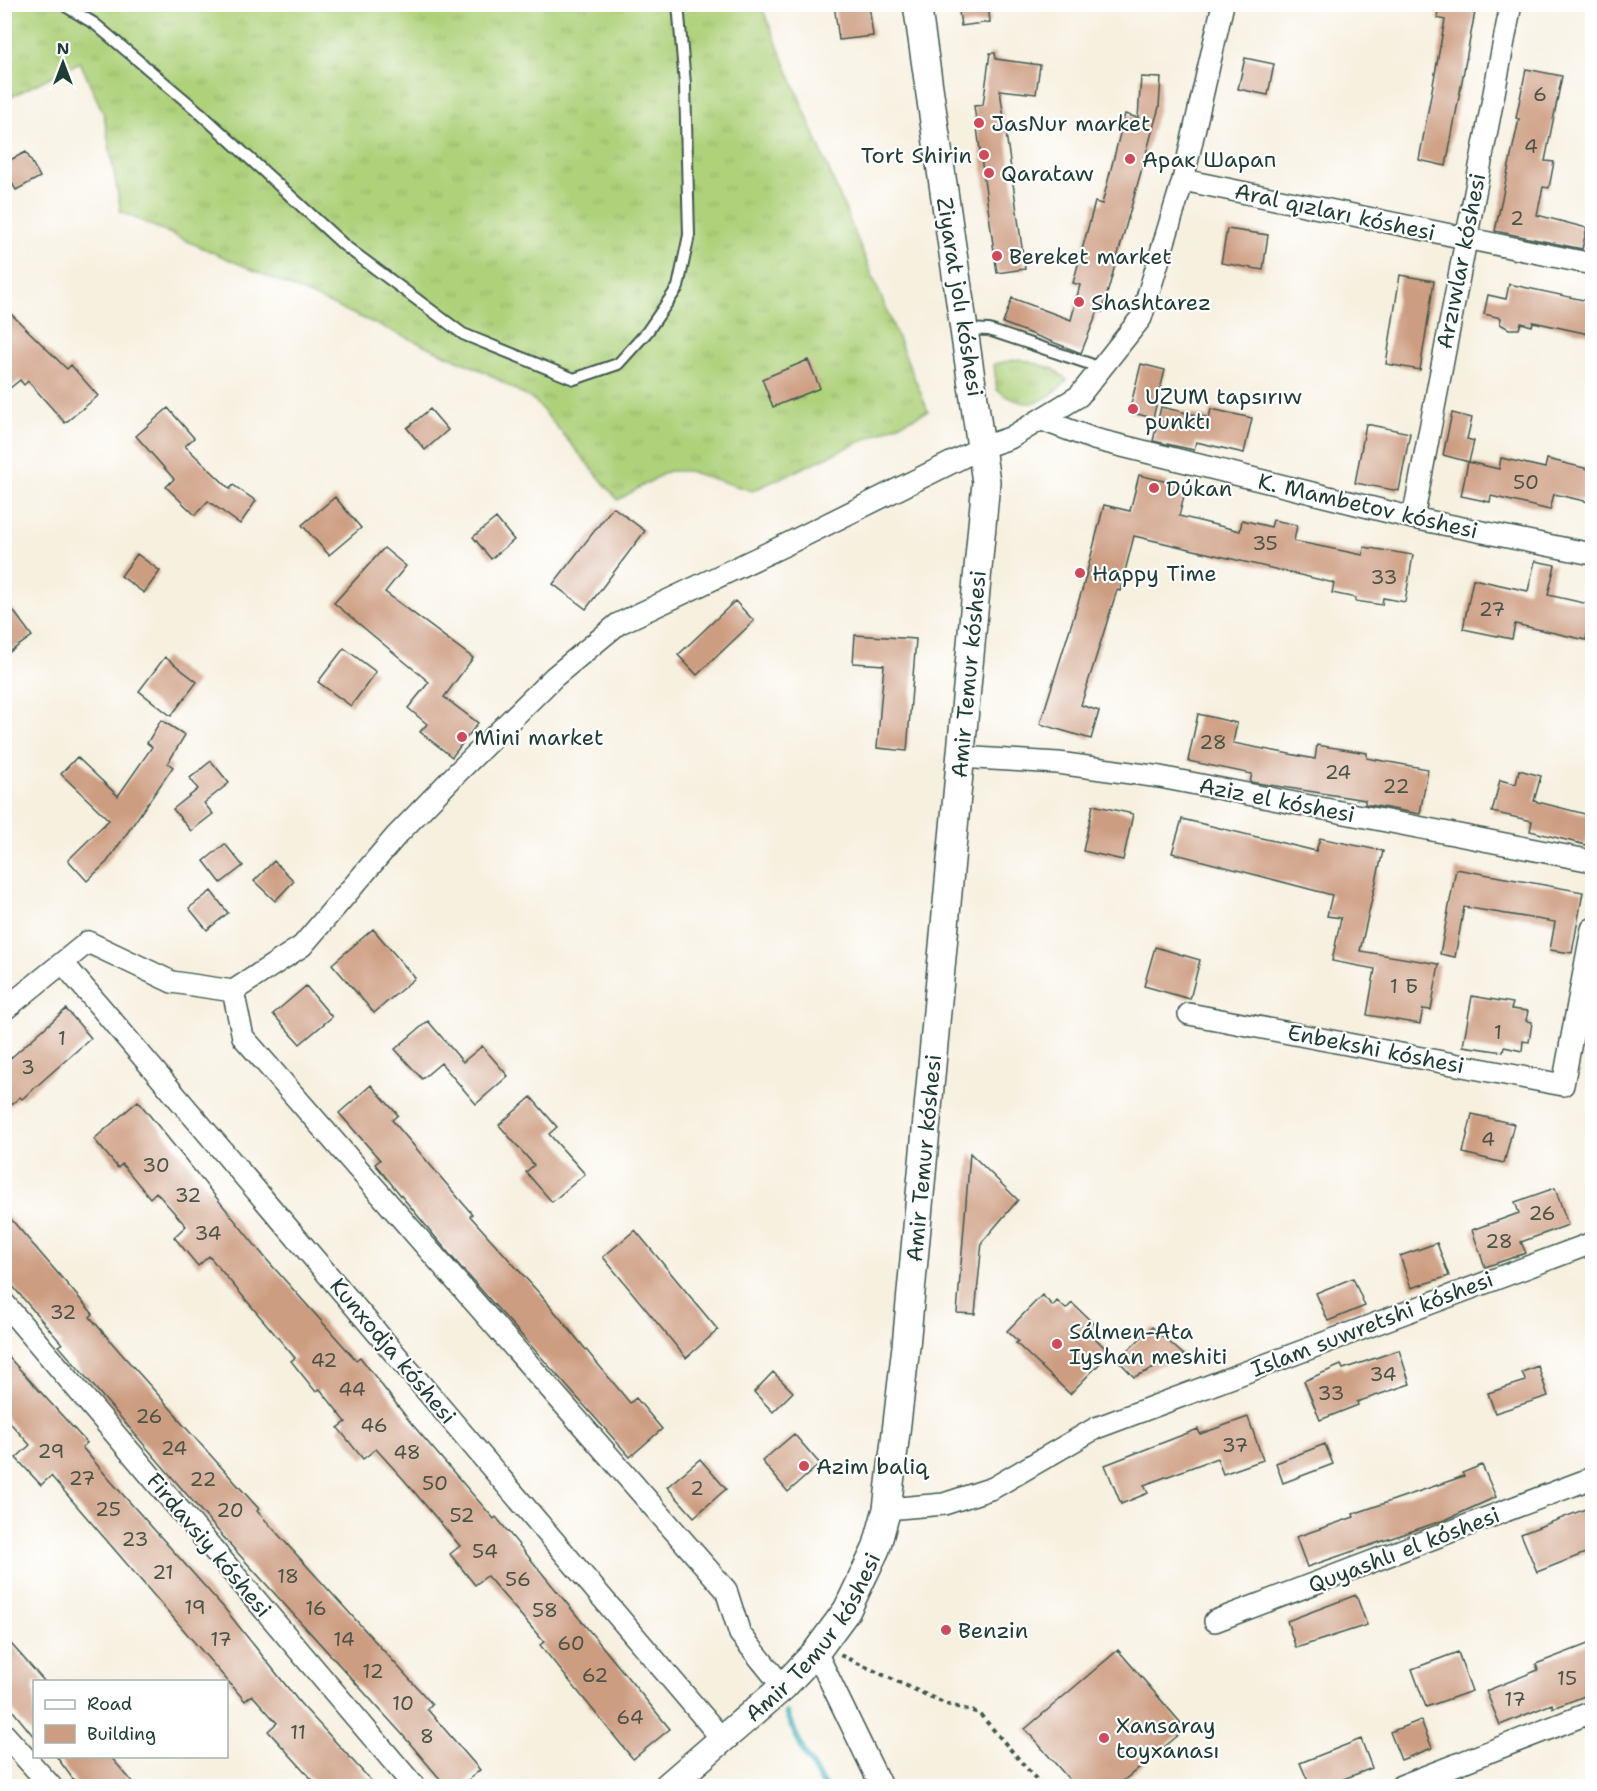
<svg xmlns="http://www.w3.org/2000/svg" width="1597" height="1791" font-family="'Shantell Sans',sans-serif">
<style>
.grass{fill:url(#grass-tufts);stroke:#668757;stroke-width:1.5}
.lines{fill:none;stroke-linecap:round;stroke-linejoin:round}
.stream{stroke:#40b0bb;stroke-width:6}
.building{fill:#cd9d81}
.service-casing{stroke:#3f584e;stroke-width:14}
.minor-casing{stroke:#3f584e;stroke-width:24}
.tertiary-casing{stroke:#3f584e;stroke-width:30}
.path{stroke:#3f584e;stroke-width:4;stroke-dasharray:4.5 4.5;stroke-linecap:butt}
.service{stroke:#fff;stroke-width:10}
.minor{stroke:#fff;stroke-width:21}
.tertiary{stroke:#fff;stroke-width:27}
.poi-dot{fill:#d1495b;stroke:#fff;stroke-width:2}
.labels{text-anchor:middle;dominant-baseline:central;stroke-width:4.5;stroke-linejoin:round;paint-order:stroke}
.number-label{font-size:20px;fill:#4a5547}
.poi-label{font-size:22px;fill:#1f3d34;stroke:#fff;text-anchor:start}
.street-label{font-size:22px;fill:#1f3d34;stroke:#fff}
</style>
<defs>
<pattern id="grass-tufts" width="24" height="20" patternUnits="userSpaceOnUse" patternTransform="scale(1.5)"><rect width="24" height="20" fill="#aed17a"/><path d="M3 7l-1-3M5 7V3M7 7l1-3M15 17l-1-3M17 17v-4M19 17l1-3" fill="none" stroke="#95b46a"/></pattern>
</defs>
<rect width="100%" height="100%" fill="#fff"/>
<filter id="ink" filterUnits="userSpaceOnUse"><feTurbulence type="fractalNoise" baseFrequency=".0167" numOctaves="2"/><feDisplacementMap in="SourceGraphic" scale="12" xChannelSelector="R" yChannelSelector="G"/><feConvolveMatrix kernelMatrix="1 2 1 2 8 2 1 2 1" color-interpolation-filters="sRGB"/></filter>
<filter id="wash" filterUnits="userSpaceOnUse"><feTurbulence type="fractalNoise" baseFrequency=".008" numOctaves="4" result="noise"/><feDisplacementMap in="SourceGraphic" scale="24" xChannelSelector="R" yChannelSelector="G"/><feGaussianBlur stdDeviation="1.35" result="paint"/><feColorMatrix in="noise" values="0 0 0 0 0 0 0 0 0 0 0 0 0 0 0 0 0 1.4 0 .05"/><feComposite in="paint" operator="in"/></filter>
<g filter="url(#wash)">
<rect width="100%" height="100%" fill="#f6f0df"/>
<path class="grass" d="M5,5H761L928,411L752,491L688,471H668L618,500L535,401L485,372L121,212L104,115L80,62L5,100Z
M1019,359L1052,368L1067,380C1043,405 1027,412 997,390L994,364Z"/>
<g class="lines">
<path class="stream" d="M786,1713L805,1755L824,1786"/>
</g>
<g id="blocks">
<path class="building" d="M834,4H869L873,36L839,40Z
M958,4H988L990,22L961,26Z
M1439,4H1471L1469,11L1475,12L1446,166L1419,160L1445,20L1437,18Z
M990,53H995L996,59L1040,65L1036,94L1000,90L1025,269L997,273L974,106L983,105Z
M1245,58L1274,64L1268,95L1238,89Z
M1526,69L1562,76L1545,161L1554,162L1549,188L1543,187L1537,215L1587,228L1582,249L1495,231L1519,119L1516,118Z
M1141,77L1161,78L1159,107L1102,312L1098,311L1081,353L1003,323L1012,298L1071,320L1080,285L1073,283L1095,202L1102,204L1125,114L1138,118Z
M26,152L40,177L16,190L4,170V163Z
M1227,229L1268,235L1263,270L1221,263Z
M1400,275L1434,281L1420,370L1386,364Z
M1509,284L1593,302L1589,334L1533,322L1532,326L1521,323L1519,329H1509L1500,324L1501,318L1484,314L1488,295L1506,299Z
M4,307L67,369L71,365L98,396L65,423L28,381L24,385L20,380L4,393Z
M808,360L820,388L773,407L762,379Z
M1141,364L1165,370L1153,418L1129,412Z
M1161,407L1209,418L1211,409L1252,418L1244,453L1196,442L1194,450L1153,441Z
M168,408L194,438L185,446L230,489L233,485L256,501L240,524L208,501L195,515L166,487L174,479L136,436Z
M430,409L448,430L425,450L407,428Z
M1452,413L1472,418L1467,439L1474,441L1469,462L1443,455Z
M1366,424L1410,433L1399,491L1355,483Z
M1501,458L1545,468L1547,459L1593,470V503L1554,494L1550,510L1491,496L1490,502L1461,496L1468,462L1499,469Z
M1139,475L1168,482L1167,488L1185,492L1179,516L1240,531L1242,520L1271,527L1273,520L1297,525L1294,541L1363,555L1364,547L1413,555L1405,602L1383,598L1382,605L1355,601L1356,598L1332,593L1334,583L1134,536L1120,591L1117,590L1081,705L1099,711L1091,739L1040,724L1083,587L1104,505L1130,511Z
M335,497L361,528L329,555L302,525Z
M613,507L645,531L586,609L553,584Z
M496,518L514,540L491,559L473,537Z
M384,548L406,566L385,592L473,658L444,697L478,723L452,757L420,732L427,724L408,708L429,682L334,603Z
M137,554L160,571L144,593L121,576Z
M1535,561L1555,565L1548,595L1593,605L1586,640L1515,624L1512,639L1463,629L1473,579L1528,591Z
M4,598L32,636L4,656Z
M735,601L754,621L697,675L678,655Z
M855,635L916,639L907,751L877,748L884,665L853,663Z
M344,648L376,672L351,706L318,682Z
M165,657L197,682L171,716L139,691Z
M1198,714L1237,723L1233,743L1315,759L1317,745L1367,753V758L1428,769L1420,814L1365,804V800L1250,782L1252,774L1188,761Z
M161,720L185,735L168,763L173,767L107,862L87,881L68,860L109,820L61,774L77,757L118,796L152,747L147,743Z
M211,761L229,783L204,803L213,814L191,831L173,809L198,789L190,778Z
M1519,770L1541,776L1534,801L1593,816L1586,845L1530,831L1532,821L1492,812L1500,780L1516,784Z
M1093,805L1133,814L1123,860L1083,851Z
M1182,819L1316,851L1320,838L1383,851L1360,951L1439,964L1431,1010L1423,1009L1420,1024L1367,1015L1375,969L1332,961L1341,918L1327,916L1332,895L1172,853Z
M225,844L243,866L221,883L204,861Z
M274,861L294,881L275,901L254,881Z
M1456,869L1583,892L1572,953L1550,950L1555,922L1464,907L1455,957L1440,954Z
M211,891L228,913L207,930L189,908Z
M373,929L415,978L374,1013L332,964Z
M1155,947L1200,960L1190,999L1144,986Z
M306,986L332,1017L300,1044L273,1014Z
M1472,996L1513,1003L1511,1009L1528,1011L1526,1021L1532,1022L1529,1042L1523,1041L1522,1051L1504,1047L1503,1052L1463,1046Z
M66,1009L91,1038L22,1099L20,1097L4,1111V1064Z
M428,1021L463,1062L482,1046L508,1076L476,1104L441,1063L422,1079L395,1049Z
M371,1085L398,1115L392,1120L472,1214L470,1216L540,1294L630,1403L636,1398L662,1429L630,1457L451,1256L375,1164L380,1160L339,1113Z
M531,1097L557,1127L549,1134L585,1174L552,1202L526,1172L534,1165L499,1125Z
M138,1101L267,1260L356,1360L360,1357L411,1423L494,1519L496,1517L670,1729L633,1759L540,1645L544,1642L487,1576L475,1585L450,1554L460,1546L405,1481L376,1449L363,1459L338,1428L346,1422L320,1389L316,1392L291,1361L295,1358L209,1256L198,1266L174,1237L186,1226L156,1192L150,1198L122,1164L118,1168L94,1139Z
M1472,1114L1514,1124L1504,1163L1463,1153Z
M970,1153L1018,1200L982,1242L975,1314L957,1313Z
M1555,1188L1568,1225L1521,1242L1526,1253L1485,1267L1472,1230L1519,1213L1515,1202Z
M4,1211L93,1314L90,1317L119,1351L179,1418L178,1419L259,1509L257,1511L432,1704L427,1709L480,1770L461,1786H446L401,1733L226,1540L59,1346L62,1344L4,1276Z
M635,1230L718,1330L686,1358L603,1257Z
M1437,1243L1449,1276L1411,1288L1400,1256Z
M1353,1278L1365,1306L1328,1321L1316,1293Z
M1042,1295L1053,1306L1057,1301L1066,1309L1072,1303L1097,1327L1090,1333L1110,1353L1070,1394L1016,1343L1018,1341L1007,1331Z
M1152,1327L1184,1355L1134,1377L1118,1360Z
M1399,1350L1410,1384L1357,1402L1358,1405L1320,1420L1304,1381L1341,1365L1343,1369Z
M4,1352L87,1443L82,1447L109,1479L225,1609L300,1703L376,1786H318L268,1731L277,1723L252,1695L245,1701L51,1476L41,1485L16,1458L30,1445L4,1416Z
M1538,1366L1548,1396L1495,1413L1488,1393L1526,1381L1522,1372Z
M773,1372L793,1392L773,1412L754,1392Z
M1248,1417L1263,1460L1223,1474L1217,1458L1144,1485L1148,1493L1121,1504L1105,1465L1198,1429L1200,1434Z
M794,1434L820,1464L788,1492L762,1461Z
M1325,1444L1333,1464L1283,1483L1276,1463Z
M700,1459L726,1489L694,1517L667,1487Z
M1482,1465L1496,1497L1447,1519L1307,1567L1296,1537L1354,1517L1353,1514L1464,1476L1462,1473Z
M1593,1506V1550L1537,1572L1521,1534Z
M1356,1595L1367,1625L1296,1648L1287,1621Z
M4,1636L45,1682H34V1737L4,1700Z
M1593,1642V1693L1553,1708L1552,1704L1500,1725L1486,1691L1538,1670L1536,1664Z
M1118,1650L1186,1729L1117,1786H1075L1025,1729Z
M1458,1652L1472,1691L1426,1707L1412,1669Z
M1421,1720L1432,1748L1401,1760L1390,1732Z
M1361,1739L1372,1768L1333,1783L1335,1786H1310L1300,1763Z
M56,1756H110L136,1786H78Z"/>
</g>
</g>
<g filter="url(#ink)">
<use href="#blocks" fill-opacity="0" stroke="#3f584e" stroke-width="1.5"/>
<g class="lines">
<g class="service-casing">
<path id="service" d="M62,4L95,24L199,112L345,246L463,334L574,379L618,364L647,332L678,287L689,235L685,84L678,4
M965,329L989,330L1090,364"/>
</g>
<g class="minor-casing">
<path id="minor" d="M1183,180L1592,264
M1042,420L1094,439L1413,518L1592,554
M1413,518L1511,4
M959,757L1058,763L1160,777L1592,861
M63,963L723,1740
M233,991L243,1037L726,1590L740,1634L783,1687
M4,1010L88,942L172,982L233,991L302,946L396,836L457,773L554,677L618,624L783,546L983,447L1010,438L1079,396L1141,318L1183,180L1223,4
M1189,1014L1563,1085L1592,929
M4,1303L414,1786
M887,1509L944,1504L993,1488L1096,1428L1592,1243
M1215,1621L1592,1478
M816,1652L881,1786
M4,1734L51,1786
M1401,1786L1592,1712"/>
</g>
<g class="tertiary-casing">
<g id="tertiary">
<path id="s1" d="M668,1786L783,1687L816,1652L847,1610L876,1549L887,1509L906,1346L986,482L917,4"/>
</g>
</g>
<path class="path" d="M840,1655L946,1704L979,1713L1042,1786"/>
<use href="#service" class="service"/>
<use href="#minor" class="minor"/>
<use href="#tertiary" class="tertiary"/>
</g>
</g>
<g class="poi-dot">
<circle cx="979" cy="123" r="6"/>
<circle cx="984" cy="155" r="6"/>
<circle cx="1130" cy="159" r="6"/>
<circle cx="989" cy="173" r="6"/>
<circle cx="997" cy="256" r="6"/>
<circle cx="1079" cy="302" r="6"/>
<circle cx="1133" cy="409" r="6"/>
<circle cx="1154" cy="488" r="6"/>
<circle cx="1080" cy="573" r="6"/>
<circle cx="462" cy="737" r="6"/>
<circle cx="1057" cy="1344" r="6"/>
<circle cx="804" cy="1466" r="6"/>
<circle cx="946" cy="1630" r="6"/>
<circle cx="1104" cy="1738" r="6"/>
</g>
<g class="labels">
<g class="number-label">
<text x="1540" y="94">6</text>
<text x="1531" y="146">4</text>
<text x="1517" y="218">2</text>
<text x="1526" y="482">50</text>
<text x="1265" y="543">35</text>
<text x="1384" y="577">33</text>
<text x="1492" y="609">27</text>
<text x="1213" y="742">28</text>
<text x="1338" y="772">24</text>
<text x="1396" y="786">22</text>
<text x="1404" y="986">1 Б</text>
<text x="1498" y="1032">1</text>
<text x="62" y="1038">1</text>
<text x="28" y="1067">3</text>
<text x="1488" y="1139">4</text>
<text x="156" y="1165">30</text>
<text x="188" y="1195">32</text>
<text x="1542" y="1213">26</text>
<text x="208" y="1233">34</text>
<text x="1499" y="1241">28</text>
<text x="63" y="1312">32</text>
<text x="324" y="1360">42</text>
<text x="1383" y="1374">34</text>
<text x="352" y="1389">44</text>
<text x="1331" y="1393">33</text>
<text x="149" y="1416">26</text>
<text x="374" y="1425">46</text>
<text x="1235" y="1445">37</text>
<text x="174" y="1448">24</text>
<text x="51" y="1451">29</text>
<text x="407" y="1452">48</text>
<text x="82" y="1478">27</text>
<text x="203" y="1479">22</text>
<text x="435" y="1483">50</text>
<text x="697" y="1488">2</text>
<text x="108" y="1509">25</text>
<text x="230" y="1510">20</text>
<text x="462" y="1515">52</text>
<text x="135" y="1539">23</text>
<text x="485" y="1551">54</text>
<text x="163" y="1572">21</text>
<text x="288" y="1576">18</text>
<text x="518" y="1579">56</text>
<text x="195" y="1607">19</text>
<text x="316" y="1608">16</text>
<text x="545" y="1610">58</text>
<text x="221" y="1639">17</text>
<text x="344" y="1639">14</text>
<text x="571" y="1643">60</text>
<text x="373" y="1671">12</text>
<text x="595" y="1675">62</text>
<text x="1567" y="1678">15</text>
<text x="1515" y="1699">17</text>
<text x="403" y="1703">10</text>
<text x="630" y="1717">64</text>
<text x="298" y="1732">11</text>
<text x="427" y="1736">8</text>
</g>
<g class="poi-label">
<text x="991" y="123">JasNur market</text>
<text x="972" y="155" text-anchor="end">Tort Shirin</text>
<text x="1142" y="159">Арак Шарап</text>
<text x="1001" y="173">Qarataw</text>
<text x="1009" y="256">Bereket market</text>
<text x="1091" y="302">Shashtarez</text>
<text x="1145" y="396">UZUM tapsırıw<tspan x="1145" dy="25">punktı</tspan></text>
<text x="1166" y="488">Dúkan</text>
<text x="1092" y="573">Happy Time</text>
<text x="474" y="737">Mini market</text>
<text x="1069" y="1331">Sálmen-Ata<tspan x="1069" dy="25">Iyshan meshiti</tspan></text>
<text x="816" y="1466">Azim baliq</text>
<text x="958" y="1630">Benzin</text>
<text x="1116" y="1725">Xansaray<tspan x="1116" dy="25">toyxanası</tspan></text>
</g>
<g class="street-label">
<text transform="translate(1335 212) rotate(12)">Aral qızları kóshesi</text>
<text transform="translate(1461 261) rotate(-79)">Arzıwlar kóshesi</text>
<text transform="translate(960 297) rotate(81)">Ziyarat jolı kóshesi</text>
<text transform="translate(1368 506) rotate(13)">K. Mambetov kóshesi</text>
<text stroke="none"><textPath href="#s1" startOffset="1200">Amir Temur kóshesi</textPath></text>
<text transform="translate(1277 800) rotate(11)">Aziz el kóshesi</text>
<text transform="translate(1376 1049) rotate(11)">Enbekshi kóshesi</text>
<text stroke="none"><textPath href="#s1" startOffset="714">Amir Temur kóshesi</textPath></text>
<text transform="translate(1372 1324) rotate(-21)">Islam suwretshi kóshesi</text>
<text transform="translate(393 1351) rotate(50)">Kunxodja kóshesi</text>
<text transform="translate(209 1545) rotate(50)">Firdavsiy kóshesi</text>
<text transform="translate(1404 1550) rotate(-21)">Quyashlı el kóshesi</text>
<text stroke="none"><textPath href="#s1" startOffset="210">Amir Temur kóshesi</textPath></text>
</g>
</g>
<rect width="1597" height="1791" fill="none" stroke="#fff" stroke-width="24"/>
<rect x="33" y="1680" width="195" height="78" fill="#ffffff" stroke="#a5b1ae" stroke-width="1.5"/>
<rect x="45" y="1700" width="30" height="9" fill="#ffffff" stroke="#a5b1ae" stroke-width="1.5"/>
<text x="87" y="1710" font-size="18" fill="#1f3d34">Road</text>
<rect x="45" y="1725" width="30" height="18" fill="#cd9d81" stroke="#a5b1ae" stroke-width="1.5"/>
<text x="87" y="1740" font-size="18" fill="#1f3d34">Building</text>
<g transform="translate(63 63)" stroke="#ffffff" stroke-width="4.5" paint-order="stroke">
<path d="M0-4.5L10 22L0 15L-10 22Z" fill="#1f3d34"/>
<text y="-9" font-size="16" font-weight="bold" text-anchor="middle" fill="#1f3d34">N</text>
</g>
</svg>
